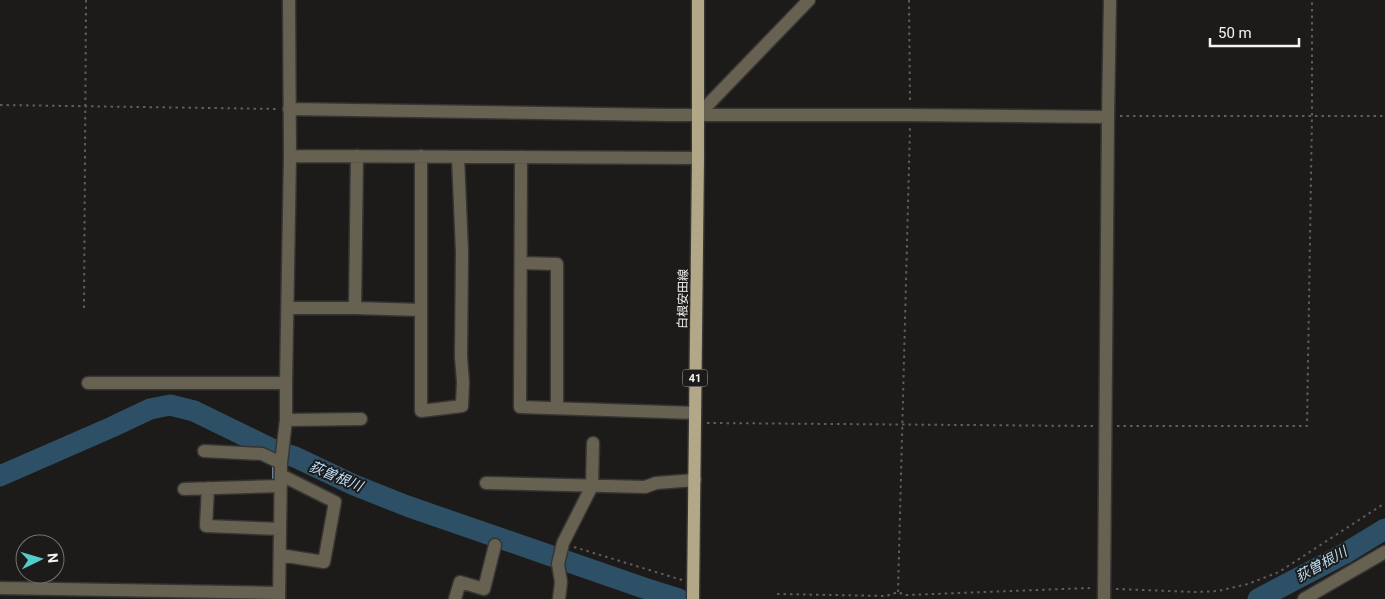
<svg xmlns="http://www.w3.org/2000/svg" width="1385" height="599" font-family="Roboto,'Noto Sans JP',sans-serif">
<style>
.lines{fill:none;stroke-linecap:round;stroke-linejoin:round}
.stream{stroke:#698191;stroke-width:4}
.river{stroke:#2d5067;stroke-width:21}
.minor-casing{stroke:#373533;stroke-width:15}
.major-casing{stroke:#373533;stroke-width:15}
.path{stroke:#5f5d5b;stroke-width:2;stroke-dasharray:2.5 4;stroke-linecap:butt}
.minor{stroke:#666151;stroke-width:12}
.major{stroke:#b2a786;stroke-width:12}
.labels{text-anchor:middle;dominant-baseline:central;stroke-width:4;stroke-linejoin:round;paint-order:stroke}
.shield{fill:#1d1b19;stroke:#b5b3b2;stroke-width:1}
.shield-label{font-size:11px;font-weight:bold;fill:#f6f4f3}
.street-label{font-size:12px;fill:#f6f4f3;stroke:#1d1b19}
.water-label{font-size:14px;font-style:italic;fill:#badef8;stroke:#1d1b19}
</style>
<rect width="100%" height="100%" fill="#1d1b19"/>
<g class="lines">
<path class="stream" d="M274,464V484"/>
<path class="river" d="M0,476L112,427L150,409L170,405L194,411L274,450L295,457L354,485L407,506L644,588L679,599
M1258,599L1344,554L1385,529"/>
<g class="minor-casing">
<path id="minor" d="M289,109L666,115H910L1108,117
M698,115L809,0
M290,156L698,158
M421,156V411L462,406L463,382L461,357L462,252L458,157
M521,157L520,407L695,413
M521,263L557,264V408
M288,308H355L421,310
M355,308L357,156
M88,383H286
M286,420L361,419
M204,451L262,454L281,463
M486,483L645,487L656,483L695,480
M208,488L206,526L280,529
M184,489L281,486
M280,555L324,562L335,502L281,475
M0,588L279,593
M279,599L281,463L286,420V383L290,156L289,0
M455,599L460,582L484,589L495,545
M559,599L561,582L558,564L563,543L592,486L593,443
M1104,599L1108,117L1110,0
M1304,599L1385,552"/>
</g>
<g class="major-casing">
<path id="major" d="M693,599L698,158V0"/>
</g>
<path class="path" d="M909,0L910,103
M0,105L278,109
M1120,116H1385
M84,308L86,0
M707,423L1093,426
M1117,426H1307L1312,115V0
M574,547L682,580
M1116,589L1196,592L1218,591L1248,584L1279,572L1385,503
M898,592L910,127
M777,594L886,596L898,592L905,595L1091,588"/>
<use href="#minor" class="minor"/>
<use href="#major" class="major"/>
</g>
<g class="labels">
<rect class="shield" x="682.5" y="369.5" width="25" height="17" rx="4"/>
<g class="shield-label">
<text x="695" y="378">41</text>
</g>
<g class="street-label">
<text transform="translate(683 299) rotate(-89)">白根安田線</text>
</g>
<g class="water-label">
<text transform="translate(336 476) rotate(23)">荻曽根川</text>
<text transform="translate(1321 564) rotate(-29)">荻曽根川</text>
</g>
</g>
<g transform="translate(40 559) rotate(85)"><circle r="24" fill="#1d1b19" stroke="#747270"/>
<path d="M0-4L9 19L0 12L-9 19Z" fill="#53cdca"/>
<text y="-8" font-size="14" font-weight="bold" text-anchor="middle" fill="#f6f4f3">N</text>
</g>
<path d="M1210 38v8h89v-8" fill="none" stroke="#f6f4f3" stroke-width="2.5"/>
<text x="1218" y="38" font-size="15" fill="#f6f4f3" stroke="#1d1b19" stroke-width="4" paint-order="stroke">50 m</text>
</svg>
